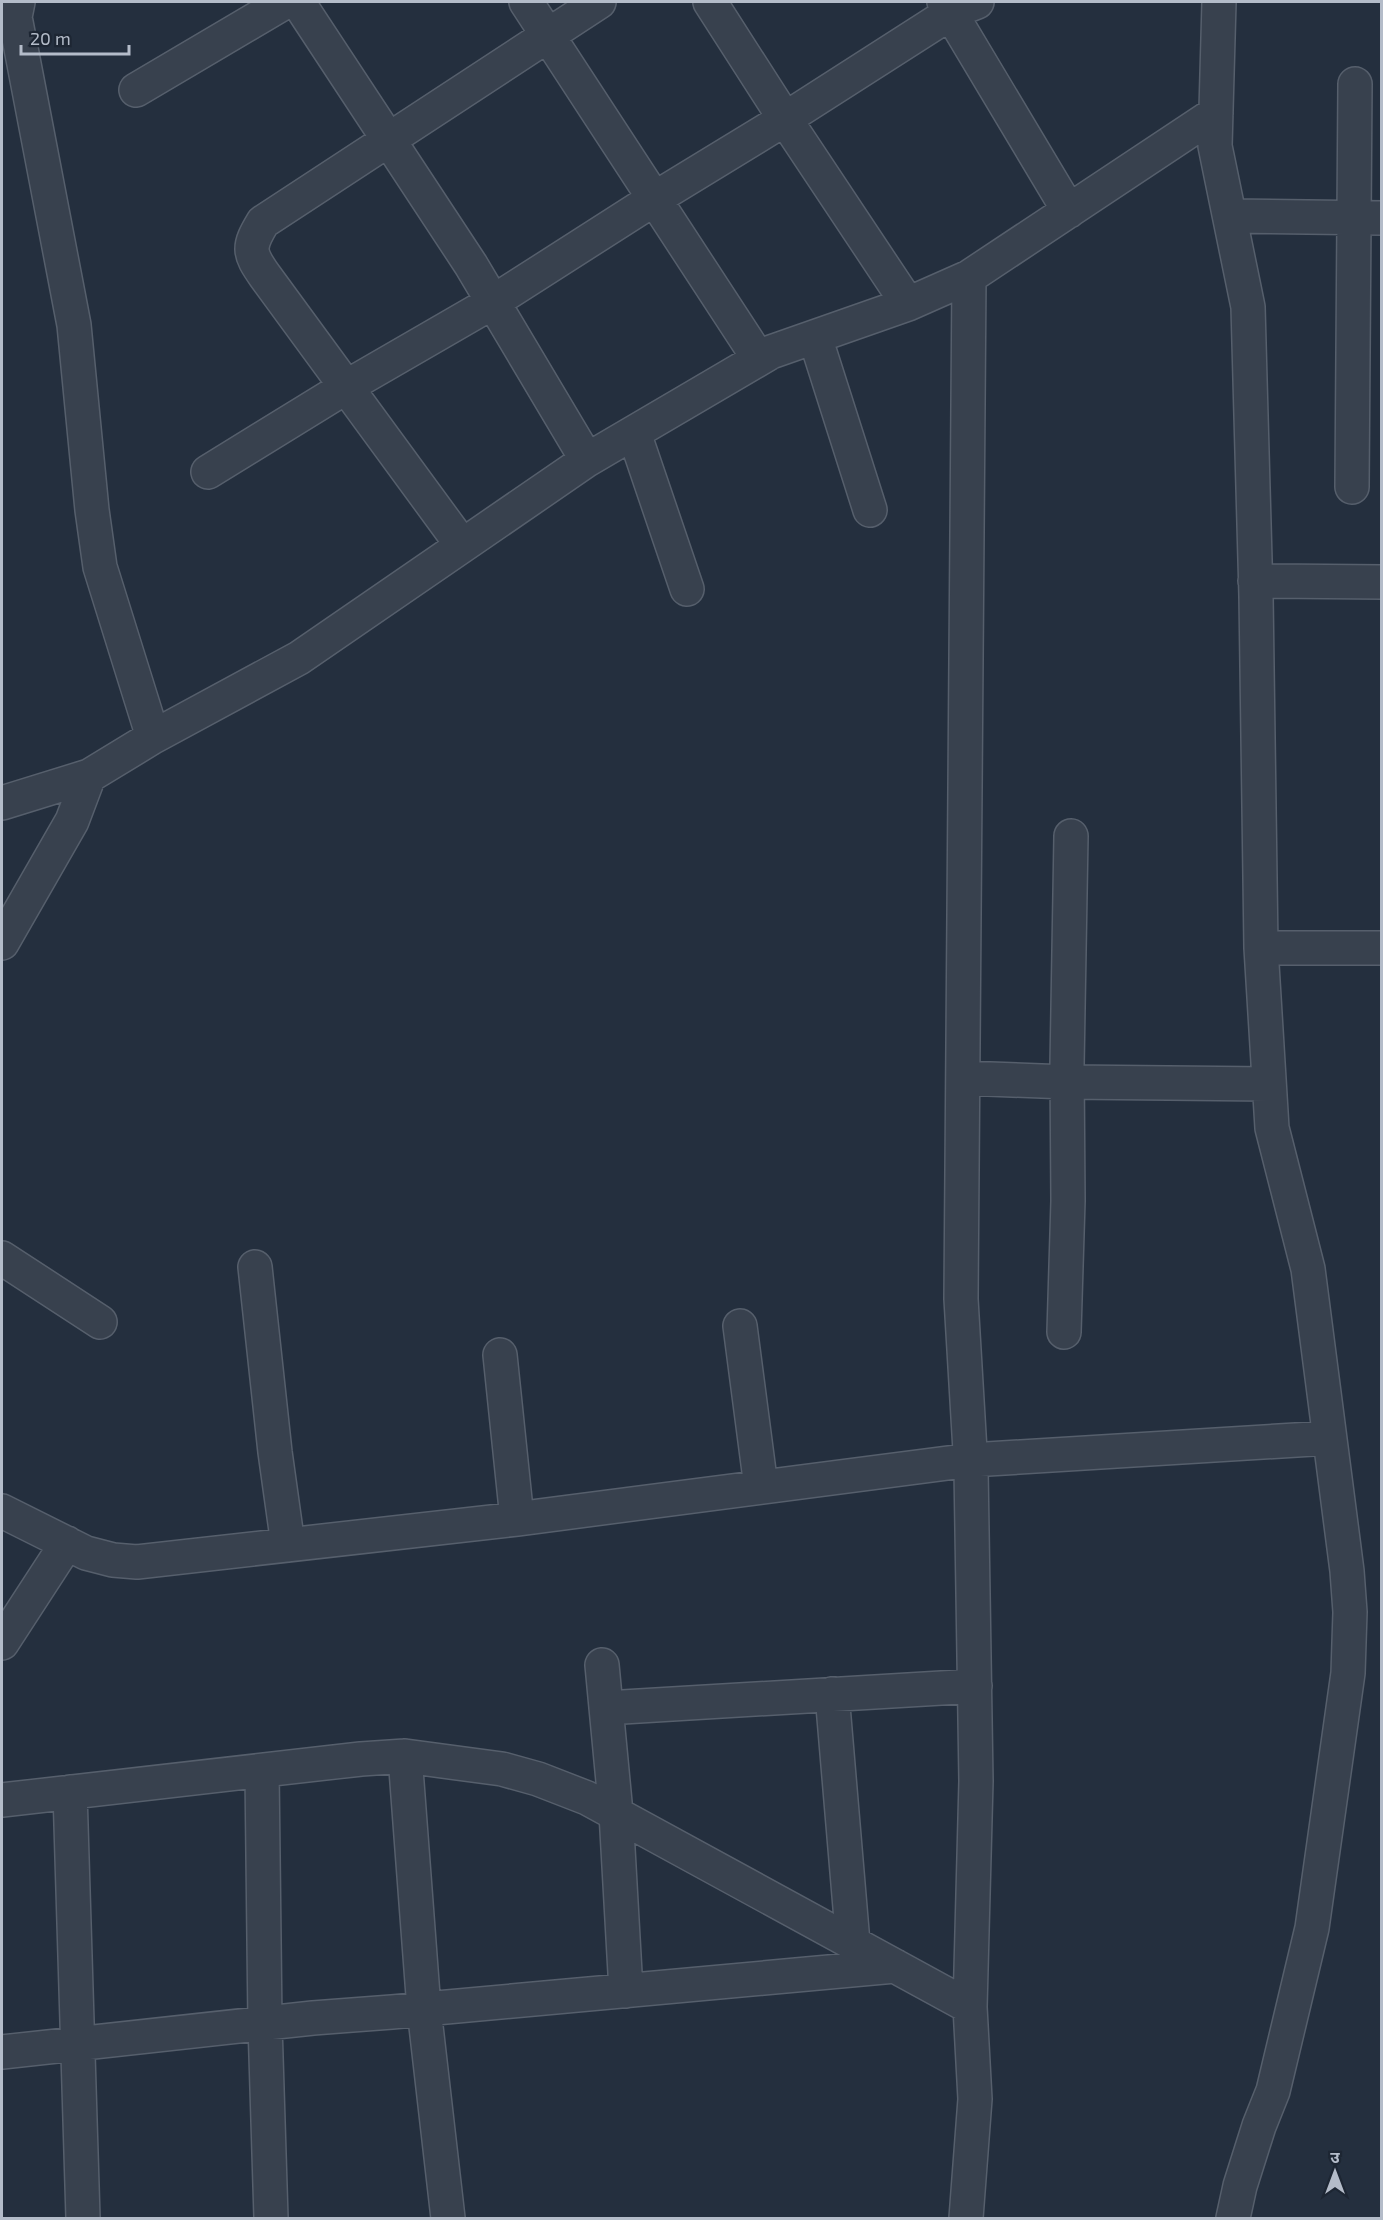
<svg xmlns="http://www.w3.org/2000/svg" width="1383" height="2220" font-family="'Exo 2','Noto Sans Devanagari',sans-serif">
<style>
.lines{fill:none;stroke-linecap:round;stroke-linejoin:round}
.minor-casing{stroke:#565f6c;stroke-width:36}
.minor{stroke:#38414e;stroke-width:33}
</style>
<rect width="100%" height="100%" fill="#242f3e"/>
<g class="lines">
<g class="minor-casing">
<path id="minor" d="M18,2L15,17L74,325L92,510L100,567L153,737
M298,2L471,265L587,460
M526,2L759,359
M710,2L785,119L908,304
M944,2L1069,211
M1219,2L1215,146L1248,307L1256,596L1261,948L1272,1128L1308,1269L1347,1571L1350,1612L1348,1673L1312,1928L1273,2091L1259,2126L1240,2186L1233,2218
M136,90L285,2
M1230,216L1382,218
M815,337L870,510
M634,433L687,589
M208,472L346,387L493,302L654,199L785,119L952,12L977,2
M1352,487L1355,84
M462,545L265,276C248,252 248,247 263,222L599,2
M1255,581L1382,582
M2,803L89,776L153,737L299,658L587,460L771,352L908,304L969,277L1216,113
M2,943L72,821L89,776
M1261,948H1382
M963,1078L1067,1082L1269,1084
M2,1258L100,1322
M255,1267L275,1452L288,1545
M740,1326L761,1487
M1064,1332L1068,1201L1067,1066L1071,836
M500,1355L517,1519
M2,1511L86,1553L113,1560L137,1562L517,1519L971,1460L1329,1438
M2,1643L67,1543
M602,1665L616,1813L626,1991
M832,1694L853,1943
M606,1708L975,1686
M405,1756L424,2009L448,2218
M262,1771L265,2024L271,2218
M70,1792L83,2218
M2,1800L361,1759L405,1756L502,1769L538,1779L587,1798L970,2007
M2,2052L313,2018L392,2012L895,1966
M966,2218L975,2099L970,2007L976,1781L971,1468L961,1299L969,277"/>
</g>
<use href="#minor" class="minor"/>
</g>
<rect width="1383" height="2220" fill="none" stroke="#b4bcc9" stroke-width="6"/>
<g transform="translate(1335 2172)" stroke="#1d2633" stroke-width="4.5" paint-order="stroke">
<path d="M0-4.5L10 22L0 15L-10 22Z" fill="#b4bcc9"/>
<text y="-9" font-size="16" font-weight="bold" text-anchor="middle" fill="#b4bcc9">उ</text>
</g>
<path d="M21 45v9h108v-9" fill="none" stroke="#b4bcc9" stroke-width="3"/>
<text x="30" y="45" font-size="18" fill="#b4bcc9" stroke="#1d2633" stroke-width="4.5" paint-order="stroke">20 m</text>
</svg>
